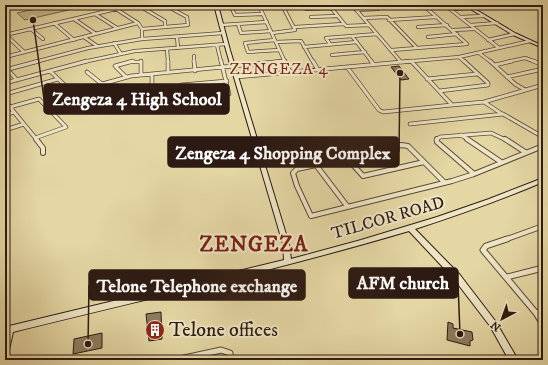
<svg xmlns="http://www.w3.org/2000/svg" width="548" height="365" font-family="'IM FELL DW Pica',serif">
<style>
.green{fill:#c5b78b;stroke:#79684f}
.building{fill:#8c7c5e;stroke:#2d1a13}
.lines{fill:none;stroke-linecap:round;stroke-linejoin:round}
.street-far3-casing{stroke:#5b4937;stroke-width:4}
.street-far2-casing{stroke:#5b4937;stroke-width:4.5}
.street-far1-casing{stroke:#5b4937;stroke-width:6}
.street-casing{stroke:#5b4937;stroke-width:7}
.secondary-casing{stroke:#2d1a13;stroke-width:2}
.street-far3{stroke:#ede5c4;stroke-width:2.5}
.street-far2{stroke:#ede5c4;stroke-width:3}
.street-far1{stroke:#ede5c4;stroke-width:4}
.street{stroke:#ede5c4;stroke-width:5}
.secondary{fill:#ede5c4;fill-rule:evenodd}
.labels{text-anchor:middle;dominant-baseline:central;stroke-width:4;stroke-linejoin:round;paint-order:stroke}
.far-quarter-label{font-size:16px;letter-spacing:1px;fill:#7a1f14;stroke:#ede5c4}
.street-label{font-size:17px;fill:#2d1a13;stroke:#ede5c4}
.near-poi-label{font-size:20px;fill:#2d1a13;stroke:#ede5c4;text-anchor:start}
.district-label{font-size:21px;font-weight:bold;letter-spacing:1px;fill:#7a1f14;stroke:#ede5c4}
.leader{fill:none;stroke:#2d1a13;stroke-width:1.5}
.callout-dot{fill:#2d1a13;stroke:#ede5c4;stroke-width:1.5}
.callout{fill:#2d1a13;stroke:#2d1a13;stroke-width:1.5}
.callout-label{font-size:18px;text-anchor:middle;font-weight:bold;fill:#fff}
</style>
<rect width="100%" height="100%" fill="#e4d7a4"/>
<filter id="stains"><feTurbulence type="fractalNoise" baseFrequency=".005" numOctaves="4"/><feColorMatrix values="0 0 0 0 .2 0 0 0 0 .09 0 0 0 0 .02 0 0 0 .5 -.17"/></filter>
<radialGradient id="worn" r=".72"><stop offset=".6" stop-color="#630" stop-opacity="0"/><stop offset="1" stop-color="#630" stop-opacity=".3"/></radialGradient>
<path class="green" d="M53,5H67L73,9L25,20L17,13Z"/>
<path class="building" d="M399,66L409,79L401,80L391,67Z
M161,312L162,339L149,341L146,314Z
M448,322L453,324V328L472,332L473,340L470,341V346L447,340Z
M102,333V348L73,354L74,339Z"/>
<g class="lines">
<g class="street-far3-casing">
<path id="street-far3" d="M138,5L165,21V27
M230,5L235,15L262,14
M251,5L253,8H261
M265,5L261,10L285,62
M329,5L346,26L369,25
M352,5L401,62
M423,5L467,44
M445,5L499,48
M116,9L138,23L142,29V39
M145,9L159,5
M306,9L331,8
M450,9L471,8
M356,10L378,9
M95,14L117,28
M311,17L337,16
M461,17L484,16
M364,18L387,17L417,48
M74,19L96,34
M389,20L436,17
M54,23L74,40
M238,24L241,33L271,31
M221,25L267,22
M471,25L497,23
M295,27L344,24
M418,27L447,25
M31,29L43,39
M142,29L188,25L187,17L165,5
M453,30L474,29
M272,33L295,30L282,5
M5,35L133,5
M6,35L24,52
M84,37L97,46
M177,37L178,48
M428,37L457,34
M275,40L245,43L248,52L279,50
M488,40L514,34
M276,42L301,41L313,62
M114,43L121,54
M330,44L326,38L352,36
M217,45L221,62
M304,47L357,42
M167,49L168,62
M392,50L467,44
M479,53L491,62
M332,55L365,52
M194,56V62
M5,57L138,23
M459,57L465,62
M35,62L88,48L142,39L223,33
M83,62L135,51L226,44
M129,62H141
M274,62L285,61
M372,62L352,36L377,34
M402,62L459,57L530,41
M507,62L525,58L536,62"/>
</g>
<g class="street-far2-casing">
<path id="street-far2" d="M141,61V75
M168,61V73
M194,61L195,71
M285,61L290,72
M313,61L318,70
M371,61L374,65
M490,61L515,84L525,90
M533,61L543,65
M412,62L452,105L484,102L502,114
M495,65L512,61
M347,67L379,110L383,112L452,105
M7,69L17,80
M5,70L39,61
M50,71L74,94
M87,72L102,84
M152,74V100L155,101L229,94L221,61
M126,77L115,66L133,61
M236,77L413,61
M507,77L543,69
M427,79L477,74
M5,83L87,61
M181,85L227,81
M439,91L488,85V83L464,61
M9,93L58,79
M5,101L37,140
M484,102L543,85
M46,105L102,84L131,76L284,61
M10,107L39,99L66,127L35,138
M5,115L14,112
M410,124L503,114L543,137
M5,130L24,124
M461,135L469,140
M436,140L440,137L491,133L506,140"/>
</g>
<g class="street-far1-casing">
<path id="street-far1" d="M36,139L43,148V153
M437,139V142L474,174
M467,139L501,162
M505,139L525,152
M401,145L408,146L424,162L363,176L346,157Z
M346,157L316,165L347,206
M424,162L444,182
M316,165L297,169L293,173L297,186L311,216L452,181L474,174L543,146
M504,240L543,226"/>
</g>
<g class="street-casing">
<path id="street" d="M507,239L486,246L483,250L536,313L543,324
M507,277L543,268
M536,313L543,311
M175,360L221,350L230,353L231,360"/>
</g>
<g class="secondary-casing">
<path id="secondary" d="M214,5H218L230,50L289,244L291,259L361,240L437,217L489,199L543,178V182C501,200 458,215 415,229L460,275L496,322L518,360H509L490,326L454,279L409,231C278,270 145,299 13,332L9,350L8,353L5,354V327L284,260L283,244L226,50Z
M464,5H468L515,33L543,46V48L513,35Z"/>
</g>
<use href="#street-far3" class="street-far3"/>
<use href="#street-far2" class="street-far2"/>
<use href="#street-far1" class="street-far1"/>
<use href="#street" class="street"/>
<use href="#secondary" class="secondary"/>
</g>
<defs>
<g id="building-disc" transform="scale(1)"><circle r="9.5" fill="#8f2418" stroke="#ede5c4"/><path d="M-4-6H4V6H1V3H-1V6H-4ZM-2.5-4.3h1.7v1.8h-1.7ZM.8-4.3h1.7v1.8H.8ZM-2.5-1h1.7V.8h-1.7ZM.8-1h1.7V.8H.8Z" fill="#fff"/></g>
</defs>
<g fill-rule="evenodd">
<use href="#building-disc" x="155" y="330"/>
</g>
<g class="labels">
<g class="far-quarter-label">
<text x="279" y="69">ZENGEZA 4</text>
</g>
<g class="street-label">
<text transform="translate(388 218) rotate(-16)">TILCOR ROAD</text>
</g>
<g class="near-poi-label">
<text x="169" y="330">Telone offices</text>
</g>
<g class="district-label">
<text x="254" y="245">ZENGEZA</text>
</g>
</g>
<path class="leader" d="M33 20L44 99M400 73L399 152M460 334L458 283M88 344L89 285"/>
<g class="callout-dot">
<circle cx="33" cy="20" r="4"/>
<circle cx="400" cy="73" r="4"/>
<circle cx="460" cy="334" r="4"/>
<circle cx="88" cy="344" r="4"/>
</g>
<g class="callout">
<rect x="44" y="84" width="185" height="30" rx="4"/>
<rect x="168" y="137" width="231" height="30" rx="4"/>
<rect x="349" y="268" width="109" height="30" rx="4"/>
<rect x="89" y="270" width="216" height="30" rx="4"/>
</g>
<g class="callout-label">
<text x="137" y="105">Zengeza 4 High School</text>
<text x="283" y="159">Zengeza 4 Shopping Complex</text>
<text x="403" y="289">AFM church</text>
<text x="197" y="292">Telone Telephone exchange</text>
</g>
<rect width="548" height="365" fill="none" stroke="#e4d7a4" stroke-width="20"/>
<rect x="6" y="6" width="536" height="353" fill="none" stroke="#2d1a13" stroke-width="2"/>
<rect x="10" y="10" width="528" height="345" fill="none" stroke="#2d1a13"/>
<g transform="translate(502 319) rotate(221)" stroke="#ede5c4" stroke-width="3" paint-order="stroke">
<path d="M0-3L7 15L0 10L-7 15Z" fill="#2d1a13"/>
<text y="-6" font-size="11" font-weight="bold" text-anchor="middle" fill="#2d1a13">N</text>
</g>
<rect width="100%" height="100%" filter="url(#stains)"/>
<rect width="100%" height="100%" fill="url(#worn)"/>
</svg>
